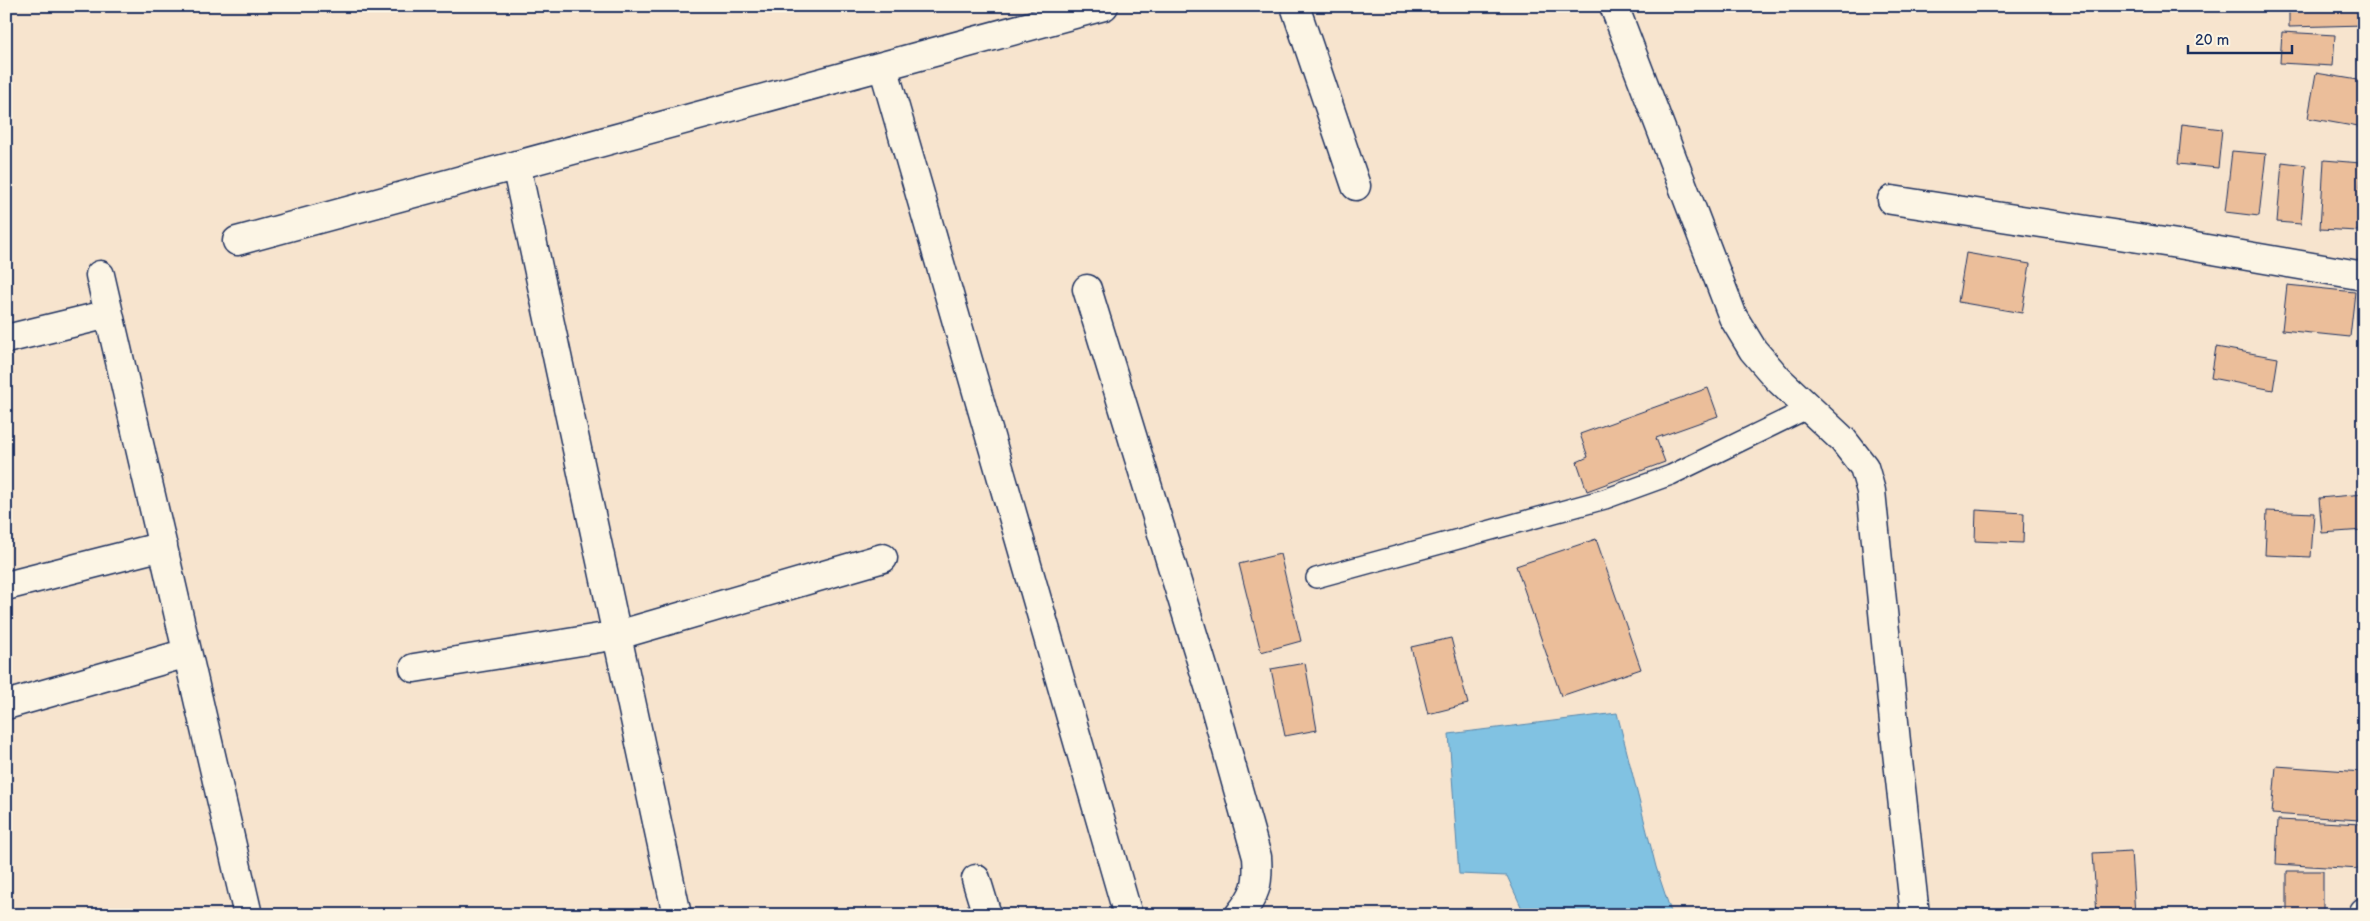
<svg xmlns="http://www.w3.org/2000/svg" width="2370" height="921" font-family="'Balsamiq Sans',sans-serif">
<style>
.water{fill:#81c2e2;stroke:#5887ad}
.building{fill:#ebbe9a;stroke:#1b2f5e}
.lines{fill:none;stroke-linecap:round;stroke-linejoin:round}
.lane-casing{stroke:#1b2f5e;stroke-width:22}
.street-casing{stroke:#1b2f5e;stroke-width:31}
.secondary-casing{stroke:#1b2f5e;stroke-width:31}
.lane{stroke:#fcf5e5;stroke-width:19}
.street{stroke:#fcf5e5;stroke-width:28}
.secondary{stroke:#fcf5e5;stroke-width:28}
</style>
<rect width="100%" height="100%" fill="#f7e4ce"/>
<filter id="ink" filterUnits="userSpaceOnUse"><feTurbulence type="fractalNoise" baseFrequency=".02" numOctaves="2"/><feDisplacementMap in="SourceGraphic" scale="10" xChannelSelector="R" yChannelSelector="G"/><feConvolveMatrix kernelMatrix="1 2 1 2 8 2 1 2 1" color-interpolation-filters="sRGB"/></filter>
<g filter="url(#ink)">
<path class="water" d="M1617,713L1656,867L1672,915H1525L1507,876L1459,874L1449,734Z"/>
<path class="building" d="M2289,6H2364V25L2289,27Z
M2282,32L2335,35L2333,66L2280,63Z
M2316,73L2364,81V128L2308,118Z
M2182,124L2222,129L2218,168L2178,164Z
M2232,151L2266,154L2259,216L2225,212Z
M2324,160L2361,163L2358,231L2320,229Z
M2282,162L2306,165L2301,224L2277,222Z
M1966,253L2030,264L2022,313L1958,302Z
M2287,285L2355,292L2350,337L2282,330Z
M2216,347L2278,358L2273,390L2211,378Z
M1708,388L1718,416L1656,438L1665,462L1587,491L1577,462L1588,457L1580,434Z
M2364,494V530L2322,533L2319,498Z
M1976,510L2024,513L2023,543L1975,541Z
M2267,511L2314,513L2311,557L2265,555Z
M1596,539L1641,669L1561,696L1516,566Z
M1280,554L1301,641L1261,652L1239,564Z
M1451,638L1468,704L1428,714L1411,647Z
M1305,663L1317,730L1285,736L1271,669Z
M2276,766L2363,772L2359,820L2272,814Z
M2278,820L2362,824L2360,869L2276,864Z
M2131,851L2135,915H2097L2093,853Z
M2287,871H2323V915H2287Z"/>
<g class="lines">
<g class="lane-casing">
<path id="lane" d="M1316,578L1605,499L1671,475L1809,408"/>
</g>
<g class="street-casing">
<path id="street" d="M1295,6L1356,186
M883,66L1128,915
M516,165L677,915
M1892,200L2184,245L2364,276
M237,241L1104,6
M100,275L248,915
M1087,289L1211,693L1257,857C1259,884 1256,894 1239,915
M6,339L109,314
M6,586L163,546
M414,668L618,635L883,558
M6,705L187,653
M976,879L987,915
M2364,915V912"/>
</g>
<g class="secondary-casing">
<path id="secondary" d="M1614,6L1733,317L1753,350L1778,379L1843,440L1864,467L1871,491L1897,752L1915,915"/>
</g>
<use href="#lane" class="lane"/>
<use href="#street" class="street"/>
<use href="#secondary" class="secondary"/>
</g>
</g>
<rect width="2370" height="921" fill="none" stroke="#fcf5e5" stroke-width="25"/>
<rect x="12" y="12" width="2345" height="896" fill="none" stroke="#1b2f5e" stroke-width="2" filter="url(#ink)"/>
<path d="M2188 45v8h104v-8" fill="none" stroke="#1b2f5e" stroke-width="2.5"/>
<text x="2195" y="45" font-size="15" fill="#1b2f5e" stroke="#fcf5e5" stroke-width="4" paint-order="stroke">20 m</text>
</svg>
